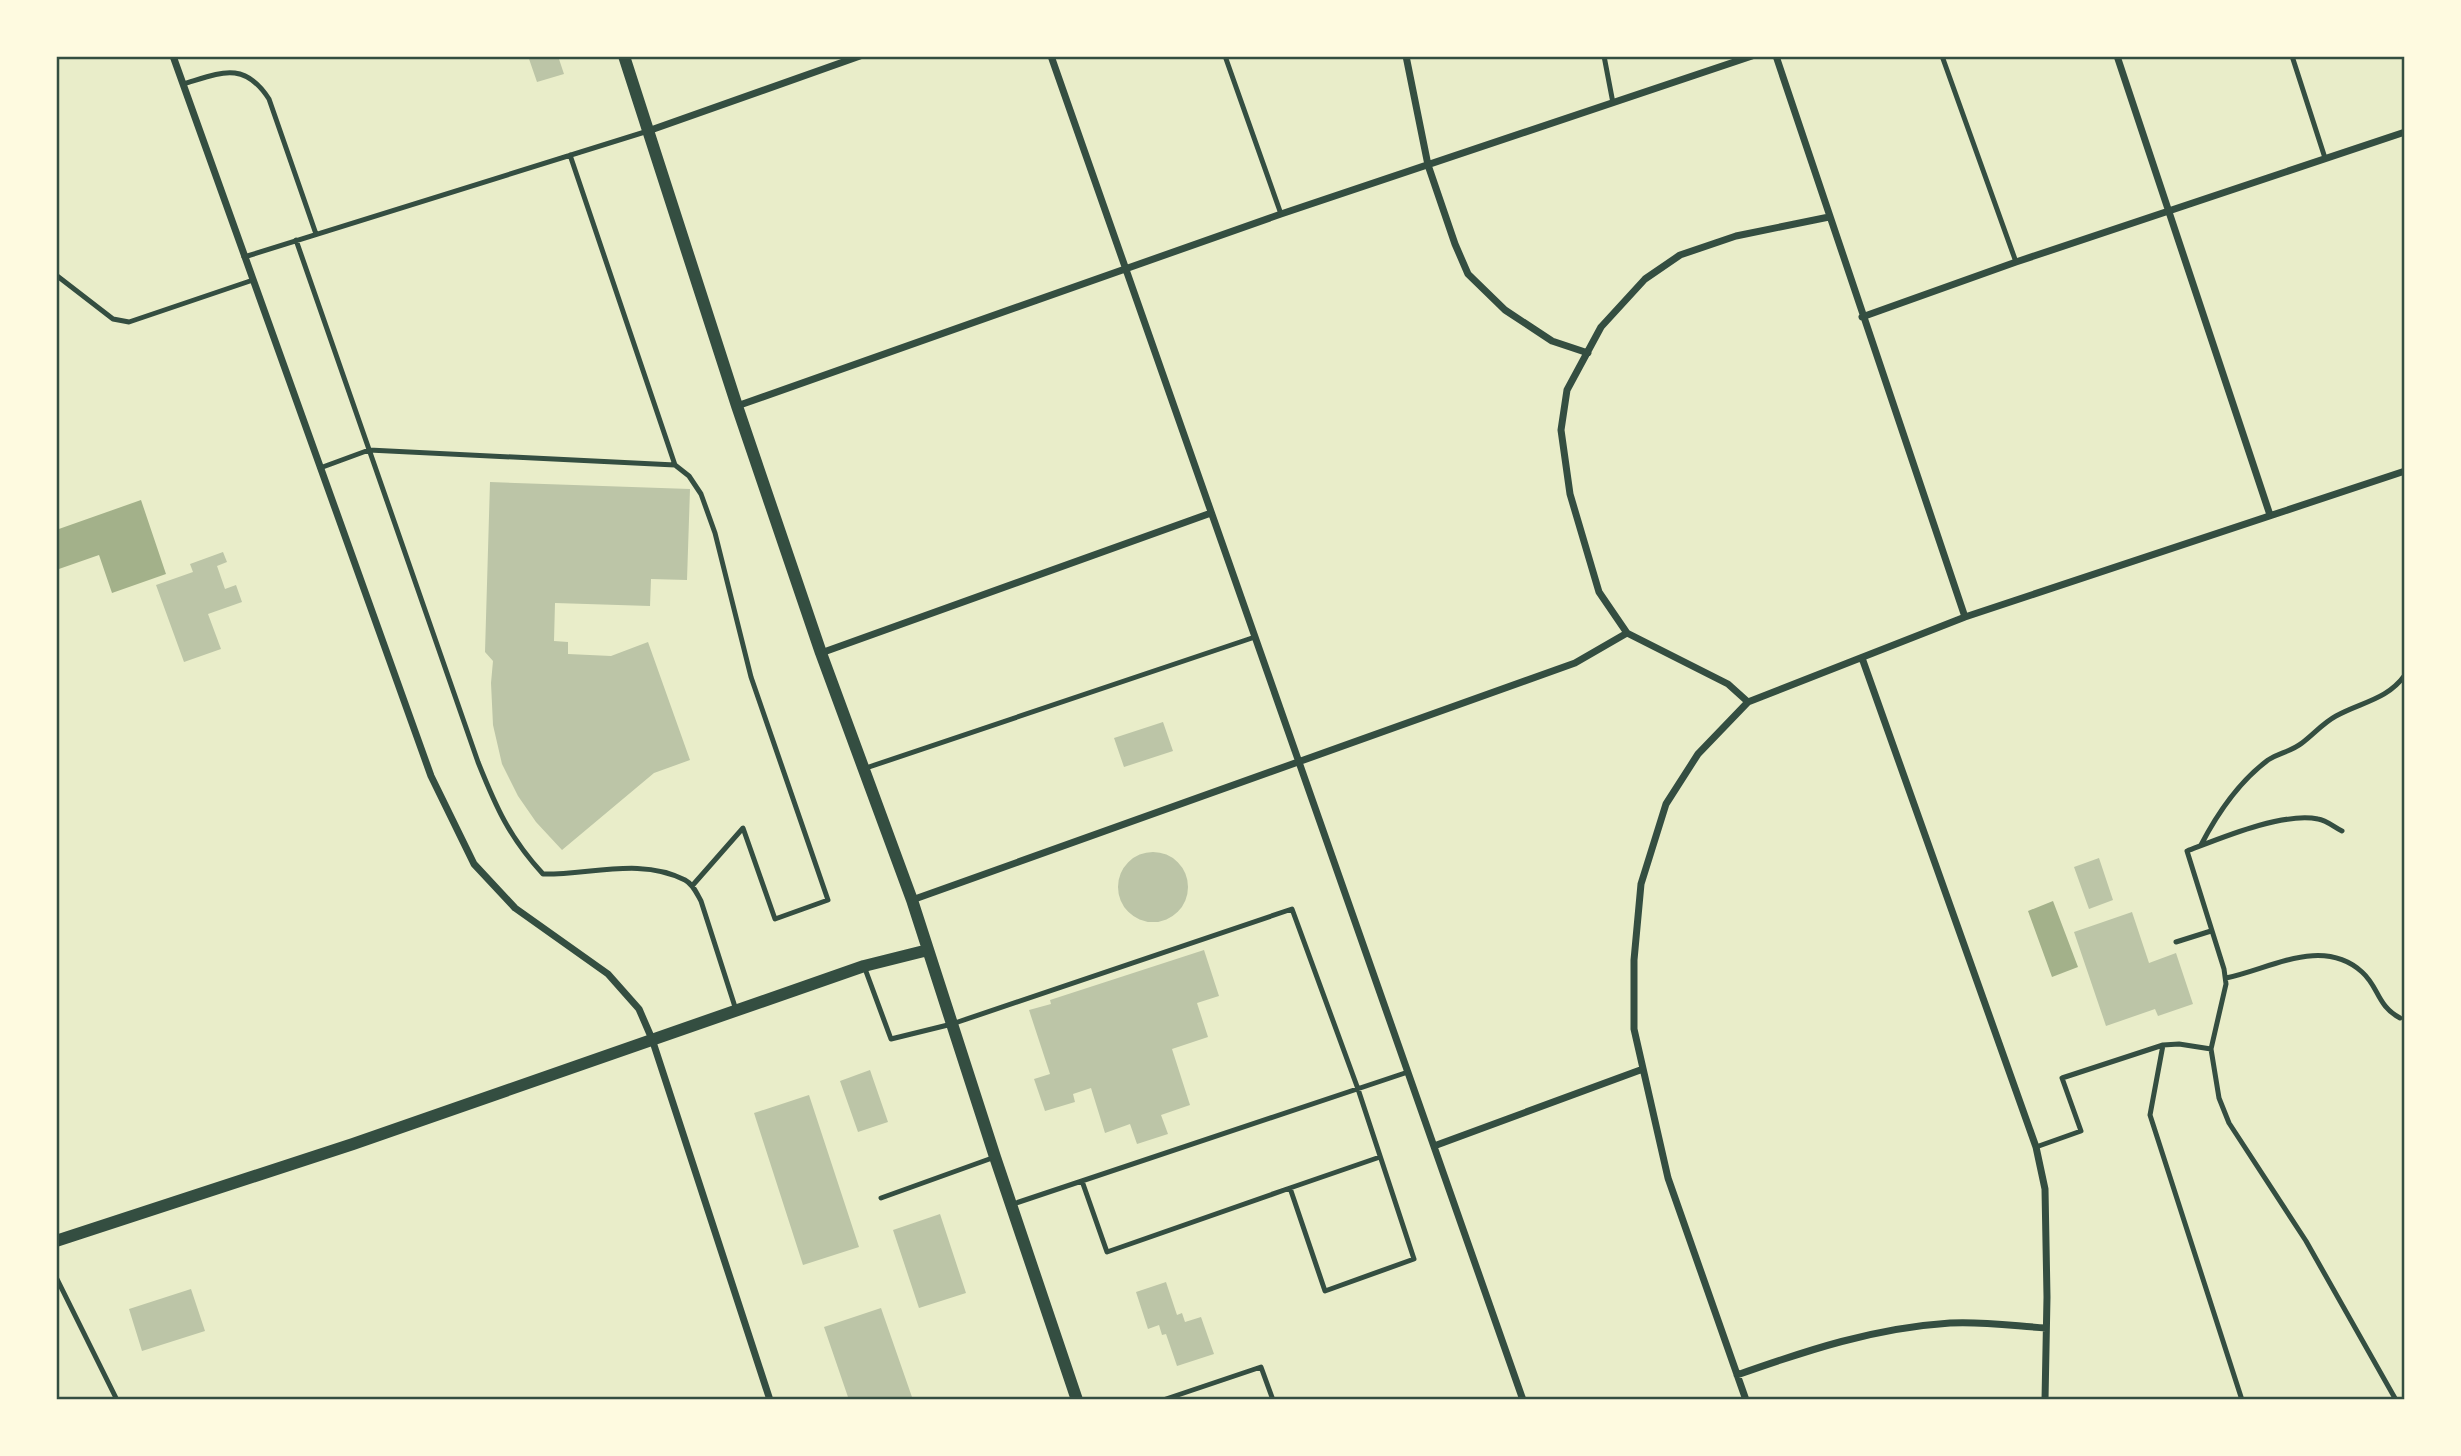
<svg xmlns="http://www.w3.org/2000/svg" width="2461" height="1456" font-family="'Space Grotesk',sans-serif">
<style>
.water{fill:#a3b18a}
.building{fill:#bcc5a7}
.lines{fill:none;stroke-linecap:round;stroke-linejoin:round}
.service{stroke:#344e41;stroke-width:5}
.minor{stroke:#344e41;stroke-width:7}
.tertiary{stroke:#344e41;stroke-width:12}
.neatline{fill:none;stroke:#344e41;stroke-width:2.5}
</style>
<rect width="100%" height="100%" fill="#e9edc9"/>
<path class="water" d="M141,500L166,574L112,593L99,555L56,570V530Z
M2053,901L2078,967L2052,977L2028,911Z"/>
<path class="building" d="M528,56H558L564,74L537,82Z
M490,482L690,489L687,580L651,579L650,606L555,603L554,641L568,642V654L611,656L648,642L690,760L654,773L562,850L536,822L518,796L502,764L493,725L491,683L493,661L485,652Z
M223,552L227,562L217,566L225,589L236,585L242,602L208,614L221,649L184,662L156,585L193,572L190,564Z
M1163,722L1173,751L1124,767L1114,738Z
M1118 887a35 35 0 1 1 70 0a35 35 0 1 1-70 0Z
M2099,858L2113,900L2089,909L2074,867Z
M2132,912L2149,963L2176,953L2193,1004L2158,1016L2155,1009L2106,1026L2074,932Z
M1204,950L1219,996L1197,1003L1208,1037L1172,1049L1190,1105L1161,1115L1168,1134L1137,1144L1130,1124L1105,1133L1091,1088L1073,1094L1075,1102L1045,1111L1034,1079L1050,1074L1029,1010L1051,1004L1050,1000Z
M870,1070L888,1122L858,1132L840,1081Z
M809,1095L859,1247L803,1265L754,1113Z
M940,1214L966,1293L919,1308L893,1230Z
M1166,1282L1177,1315L1182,1313L1185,1322L1201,1317L1214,1354L1177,1366L1166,1334L1162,1335L1159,1325L1148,1329L1136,1292Z
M191,1289L205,1331L142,1351L129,1309Z
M881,1308L913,1400H849L824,1327Z"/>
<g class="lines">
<path class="service" d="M1225,56L1281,214
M1604,56L1613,103
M1942,56L2016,262
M2292,56L2325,158
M183,84C220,73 244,60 269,99L316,234
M296,240L478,762C496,807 509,837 543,874C589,875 641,857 685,880C693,884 697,894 701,901L736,1010
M244,257L648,131
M56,275L113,319L129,322L253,280
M675,465L689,476L701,494L715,533L751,677L828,900L775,919L743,828L692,886
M320,468L369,450L675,465L570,155
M863,769L1255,637
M2201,845C2217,814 2240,781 2268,760C2279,753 2292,751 2302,743C2314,734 2323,723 2336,716C2361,702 2387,700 2405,675
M2176,942L2211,931
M864,966L891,1039L952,1024L1292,909L1358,1089L1414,1259L1325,1291L1290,1188L1107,1252L1082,1181
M2226,978C2270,969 2322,936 2362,972C2379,987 2377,1006 2400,1018
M2163,1045L2179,1044L2211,1049L2226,984L2224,969L2187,851C2221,838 2282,812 2318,819C2326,820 2334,827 2342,831
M2211,1049L2219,1098L2229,1123L2306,1241L2396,1400
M2036,1147L2081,1131L2062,1078L2163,1045L2150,1115L2242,1400
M1290,1188L1380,1157
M881,1198L995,1157
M1013,1204L1408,1072
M56,1277L117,1400
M1163,1400L1261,1367L1273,1400"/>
<path class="minor" d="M173,56L431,776L474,864L515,908L608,974L639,1009L652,1039L770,1400
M1051,56L1523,1400
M1406,56L1428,165L1455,244L1468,274L1505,310L1552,341L1588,353
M1776,56L1965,617
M2117,56L2270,515
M648,131L860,56
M1862,317L2016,262L2405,132
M737,406L1281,214L1752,56
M1627,633L1599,592L1570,494L1561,430L1567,390L1601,327L1645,279L1680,255L1736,236L1829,217
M1627,633L1728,684L1748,702
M821,653L1211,513
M1862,658L2036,1147L2045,1189L2047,1297L2045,1400
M912,900L1575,663L1627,633
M1434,1146L1643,1069
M1737,1375C1808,1350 1874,1328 1950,1323C1981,1321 2015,1326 2046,1328
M1746,1400L1668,1178L1634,1029V960L1641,884L1666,804L1698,754L1748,702L1965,617L2405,471"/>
<path class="tertiary" d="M624,56L737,406L821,653L912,900L995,1157L1077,1400
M56,1241L353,1144L864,966L928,950"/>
</g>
<rect width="2461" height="1456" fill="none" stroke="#fefae0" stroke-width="116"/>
<rect x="58" y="58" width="2345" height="1340" class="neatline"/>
</svg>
